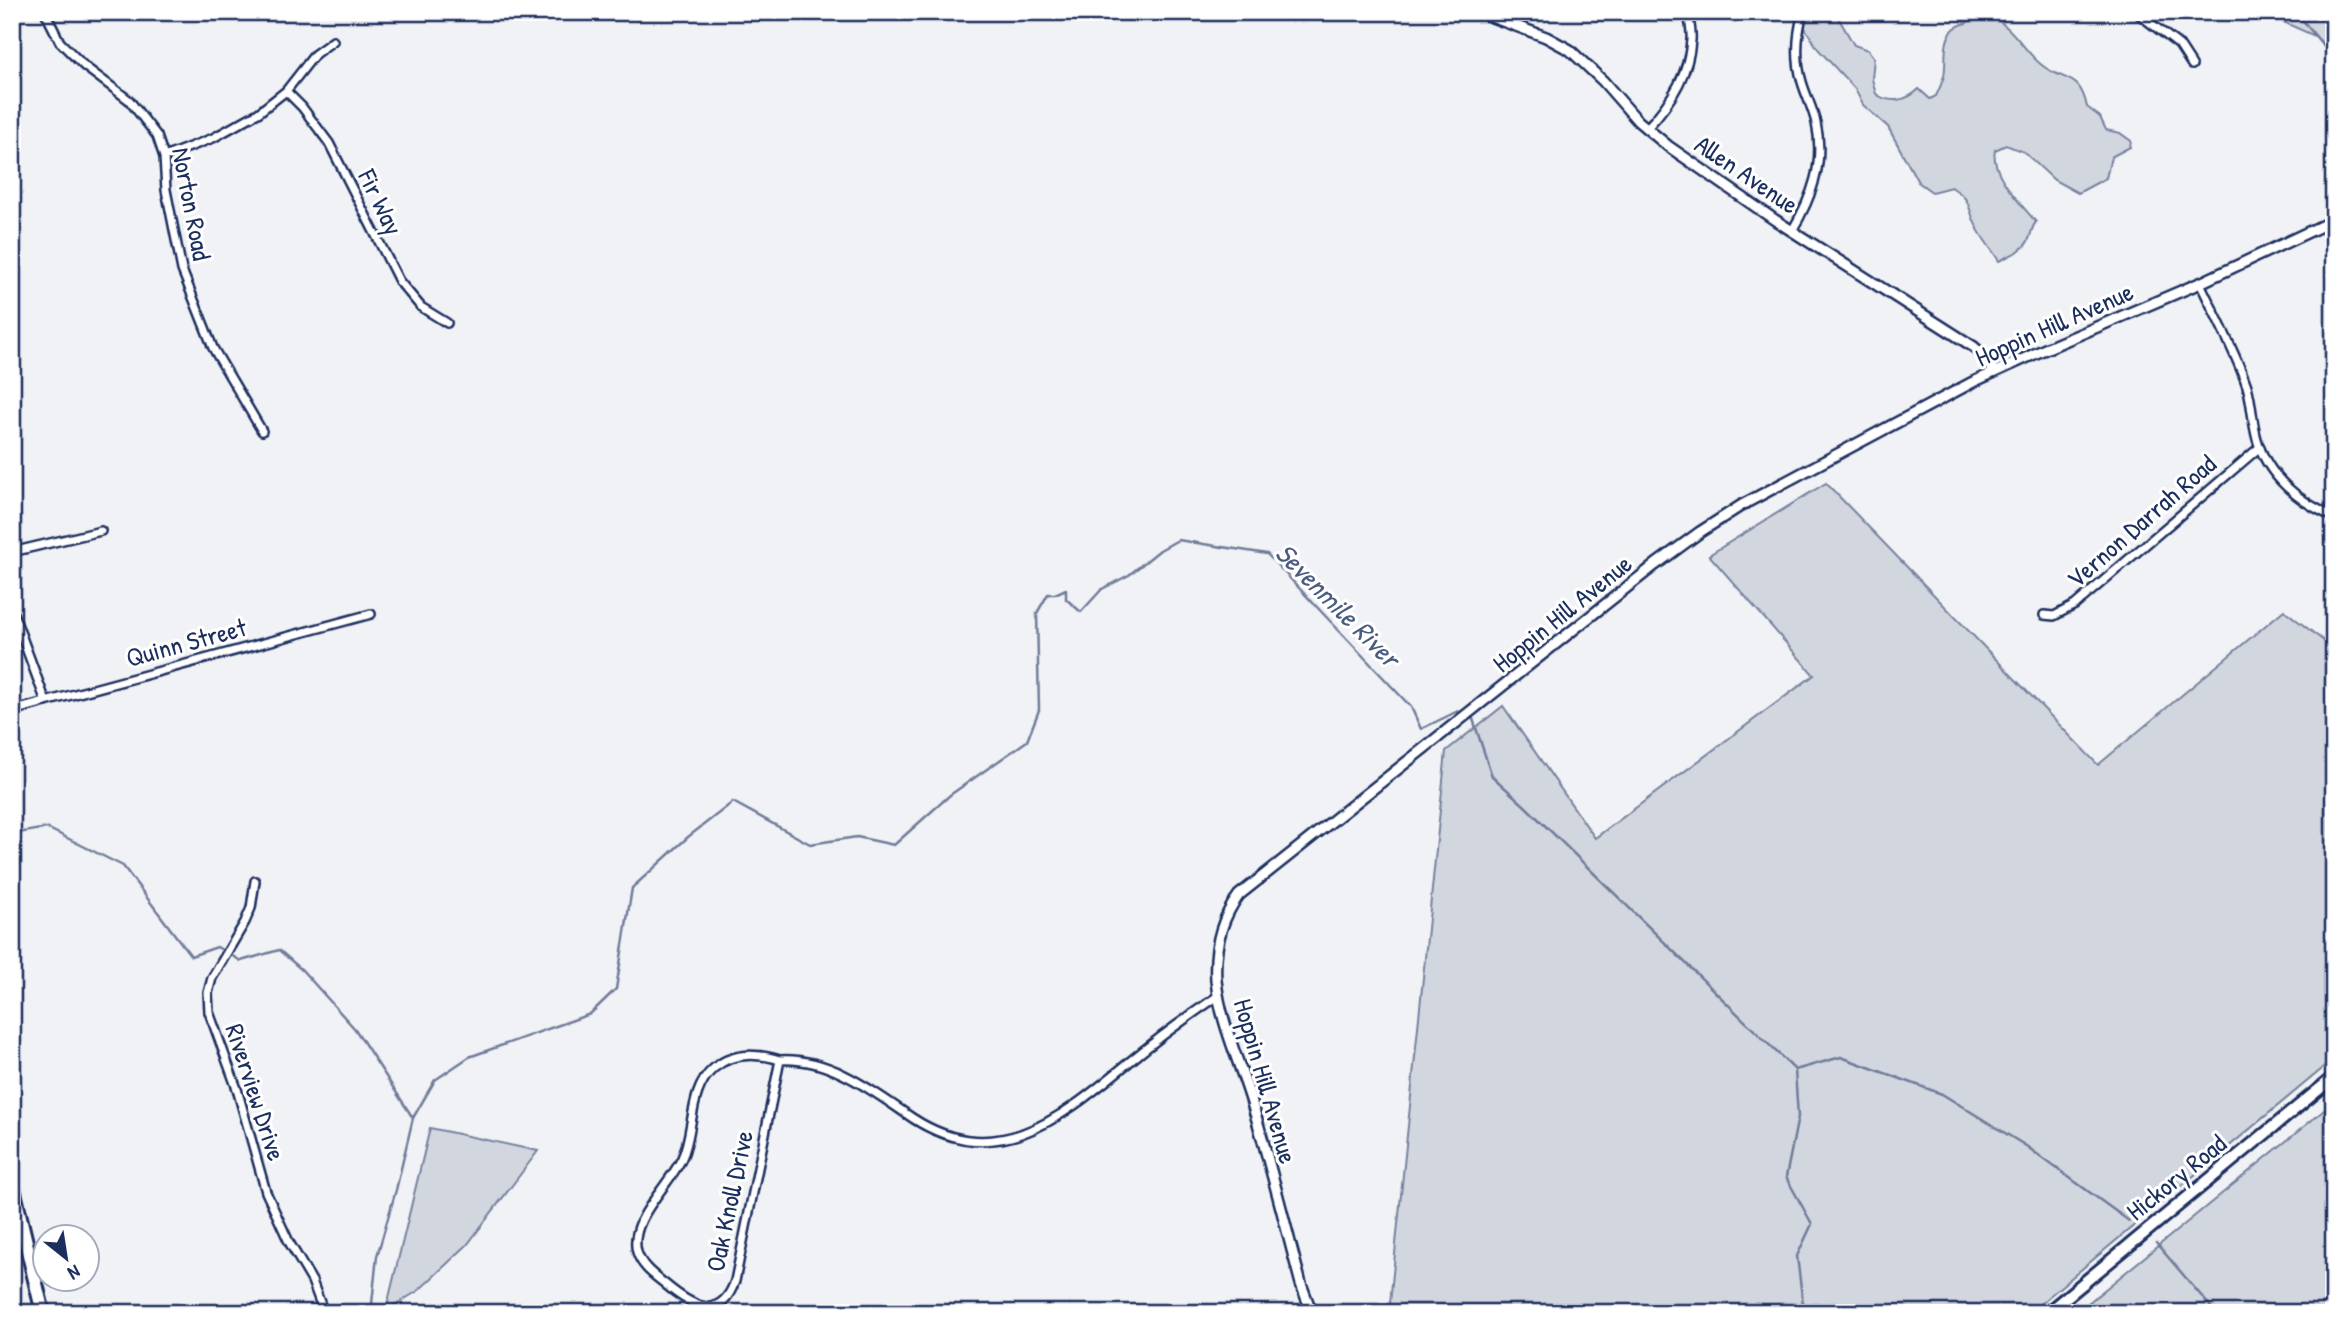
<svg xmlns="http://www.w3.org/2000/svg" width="2346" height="1325" font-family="'Patrick Hand',sans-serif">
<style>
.built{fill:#e1e4ea}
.green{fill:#d2d6df;stroke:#76829e;stroke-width:2}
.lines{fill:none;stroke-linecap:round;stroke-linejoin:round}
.stream{stroke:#707c9a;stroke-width:2.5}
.minor-casing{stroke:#1b2f5e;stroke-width:12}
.tertiary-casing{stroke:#1b2f5e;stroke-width:14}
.secondary-casing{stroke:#1b2f5e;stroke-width:16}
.primary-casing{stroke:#1b2f5e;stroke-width:18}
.minor{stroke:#fff;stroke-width:7}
.tertiary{stroke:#fff;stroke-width:9}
.secondary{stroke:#fff;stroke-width:10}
.primary{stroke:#fff;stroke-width:12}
.labels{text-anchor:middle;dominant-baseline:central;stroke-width:6;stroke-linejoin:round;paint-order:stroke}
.street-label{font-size:26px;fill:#1b2f5e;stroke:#fff}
.water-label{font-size:28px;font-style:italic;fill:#4c5c81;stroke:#fff}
</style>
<rect width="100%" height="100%" fill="#f1f2f5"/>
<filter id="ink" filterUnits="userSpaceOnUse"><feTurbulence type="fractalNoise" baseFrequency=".0143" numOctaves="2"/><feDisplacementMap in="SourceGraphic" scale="14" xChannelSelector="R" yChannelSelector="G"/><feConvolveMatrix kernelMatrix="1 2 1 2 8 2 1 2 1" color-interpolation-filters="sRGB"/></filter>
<g filter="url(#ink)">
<path class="built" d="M12,1261L25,1313H12Z"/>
<path class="green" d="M1795,12H1835L1854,45L1868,50L1874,58L1872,79L1876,94C1890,104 1907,101 1919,89L1930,99L1936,96C1939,90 1942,83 1944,76C1947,62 1942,42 1953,30C1956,26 1964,24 1968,22C2004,2 2018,48 2043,66C2064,82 2080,73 2087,107L2100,117L2106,130L2120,133L2131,141L2130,147L2111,157L2106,178L2078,193L2054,180L2024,152L2006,145L1995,150C1990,174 2022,205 2036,222C2031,228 2032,232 2029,239C2024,251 2010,255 1999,261C1992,249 1980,236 1975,223C1967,205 1971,199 1951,187L1932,192L1918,182L1888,127L1863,105L1855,89L1818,49Z
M2277,12H2334V48L2326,46L2315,36L2281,21Z
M1826,483L2098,765L2284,610L2334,649V1059L2029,1313H1389L1446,751L1503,706L1595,838L1814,675L1709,555Z
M2334,1102V1313H2076Z
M430,1128L538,1151L467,1245L418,1291L386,1310Z"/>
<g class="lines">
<path class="stream" d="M2296,12L2334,59
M1473,719L1492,776L1525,806L1795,1070L1798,1117L1786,1177L1812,1224L1797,1256L1804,1313
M12,834L47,828L123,866L191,956L217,947L241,961L279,950L302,970L355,1029L413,1118
M1795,1070L1841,1057L1942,1094L2026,1146L2129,1221
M2156,1243L2216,1313
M371,1313L377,1256L396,1190L413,1118L435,1080L469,1057L590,1014L616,989L632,888L688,837L733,802L810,844L857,837L894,845L950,795L1027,741L1039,710L1037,613L1048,594H1055L1066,589V599L1081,612L1102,589L1129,575L1160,550L1178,540L1267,554L1411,707L1421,729L1458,711"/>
<g class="minor-casing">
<path id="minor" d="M45,12L60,42L84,66L129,100L157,136L164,157L166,190L182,270L213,348L262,431
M2136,12L2179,45L2192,65
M286,91L302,107L329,143L399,281L421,307L447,323
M1646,129C1669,105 1689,75 1691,40C1692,31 1689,21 1688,12
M164,157L213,138L258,113L286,91L315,54L333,41
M1792,231C1812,197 1825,163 1816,123C1813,109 1806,96 1802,82C1795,59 1797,35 1803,12
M2200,283C2216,317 2235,351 2247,386C2252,403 2252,422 2257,439C2267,476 2300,503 2334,517
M12,552L101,531
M12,610L46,702
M2044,615L2054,616L2075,605L2260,447
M12,711L371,614
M255,881L251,908L245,922L212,978L208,993L209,1012L237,1089L266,1192L289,1242L312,1281L324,1313
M780,1060C757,1053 733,1052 714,1068C688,1090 695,1130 682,1158C670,1185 628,1220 637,1252C641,1266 654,1275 665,1284C690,1305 720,1324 735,1281L780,1060C827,1057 869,1088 905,1113C993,1176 1059,1120 1128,1063C1157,1039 1187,1017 1218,996"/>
</g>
<g class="tertiary-casing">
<path id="tertiary" d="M1478,12L1546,37L1570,50L1603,81L1638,121L1668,146L1775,220L1974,347L1986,358L1994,372
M1312,1313L1301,1284C1285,1224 1270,1163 1252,1103C1240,1063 1220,1022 1216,980C1214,949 1221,919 1239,895L1655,565L1700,532L1742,505L1973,382L2043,350L2200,283L2334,220"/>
</g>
<g class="secondary-casing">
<path id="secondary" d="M2047,1313L2334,1077"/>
</g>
<g class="primary-casing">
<path id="primary" d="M12,1184L43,1313"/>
</g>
<use href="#minor" class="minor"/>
<use href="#tertiary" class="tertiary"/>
<use href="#secondary" class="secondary"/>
<use href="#primary" class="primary"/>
</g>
</g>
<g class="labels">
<g class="street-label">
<text transform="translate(1747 174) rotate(34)">Allen Avenue</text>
<text transform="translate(381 202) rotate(64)">Fir Way</text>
<text transform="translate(192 204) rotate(79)">Norton Road</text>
<text transform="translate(2054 324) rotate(-24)">Hoppin Hill Avenue</text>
<text transform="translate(2141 521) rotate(-41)">Vernon Darrah Road</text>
<text transform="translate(1562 613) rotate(-39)">Hoppin Hill Avenue</text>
<text transform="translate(186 642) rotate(-15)">Quinn Street</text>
<text transform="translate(1266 1081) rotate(74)">Hoppin Hill Avenue</text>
<text transform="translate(256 1092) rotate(72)">Riverview Drive</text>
<text transform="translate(2176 1177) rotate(-39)">Hickory Road</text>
<text transform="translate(729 1201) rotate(-78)">Oak Knoll Drive</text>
</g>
<g class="water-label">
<text transform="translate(1338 605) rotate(45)">Sevenmile River</text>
</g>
</g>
<rect width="2346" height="1325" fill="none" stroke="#fff" stroke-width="42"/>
<rect x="21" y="21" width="2304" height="1283" fill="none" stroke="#1b2f5e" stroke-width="2.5" filter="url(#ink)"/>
<g transform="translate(66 1258) rotate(150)"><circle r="33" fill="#ffffff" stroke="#a4acbf" stroke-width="2"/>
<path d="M0-5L12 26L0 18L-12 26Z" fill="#1b2f5e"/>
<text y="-10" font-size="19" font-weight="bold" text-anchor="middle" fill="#1b2f5e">N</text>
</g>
</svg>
